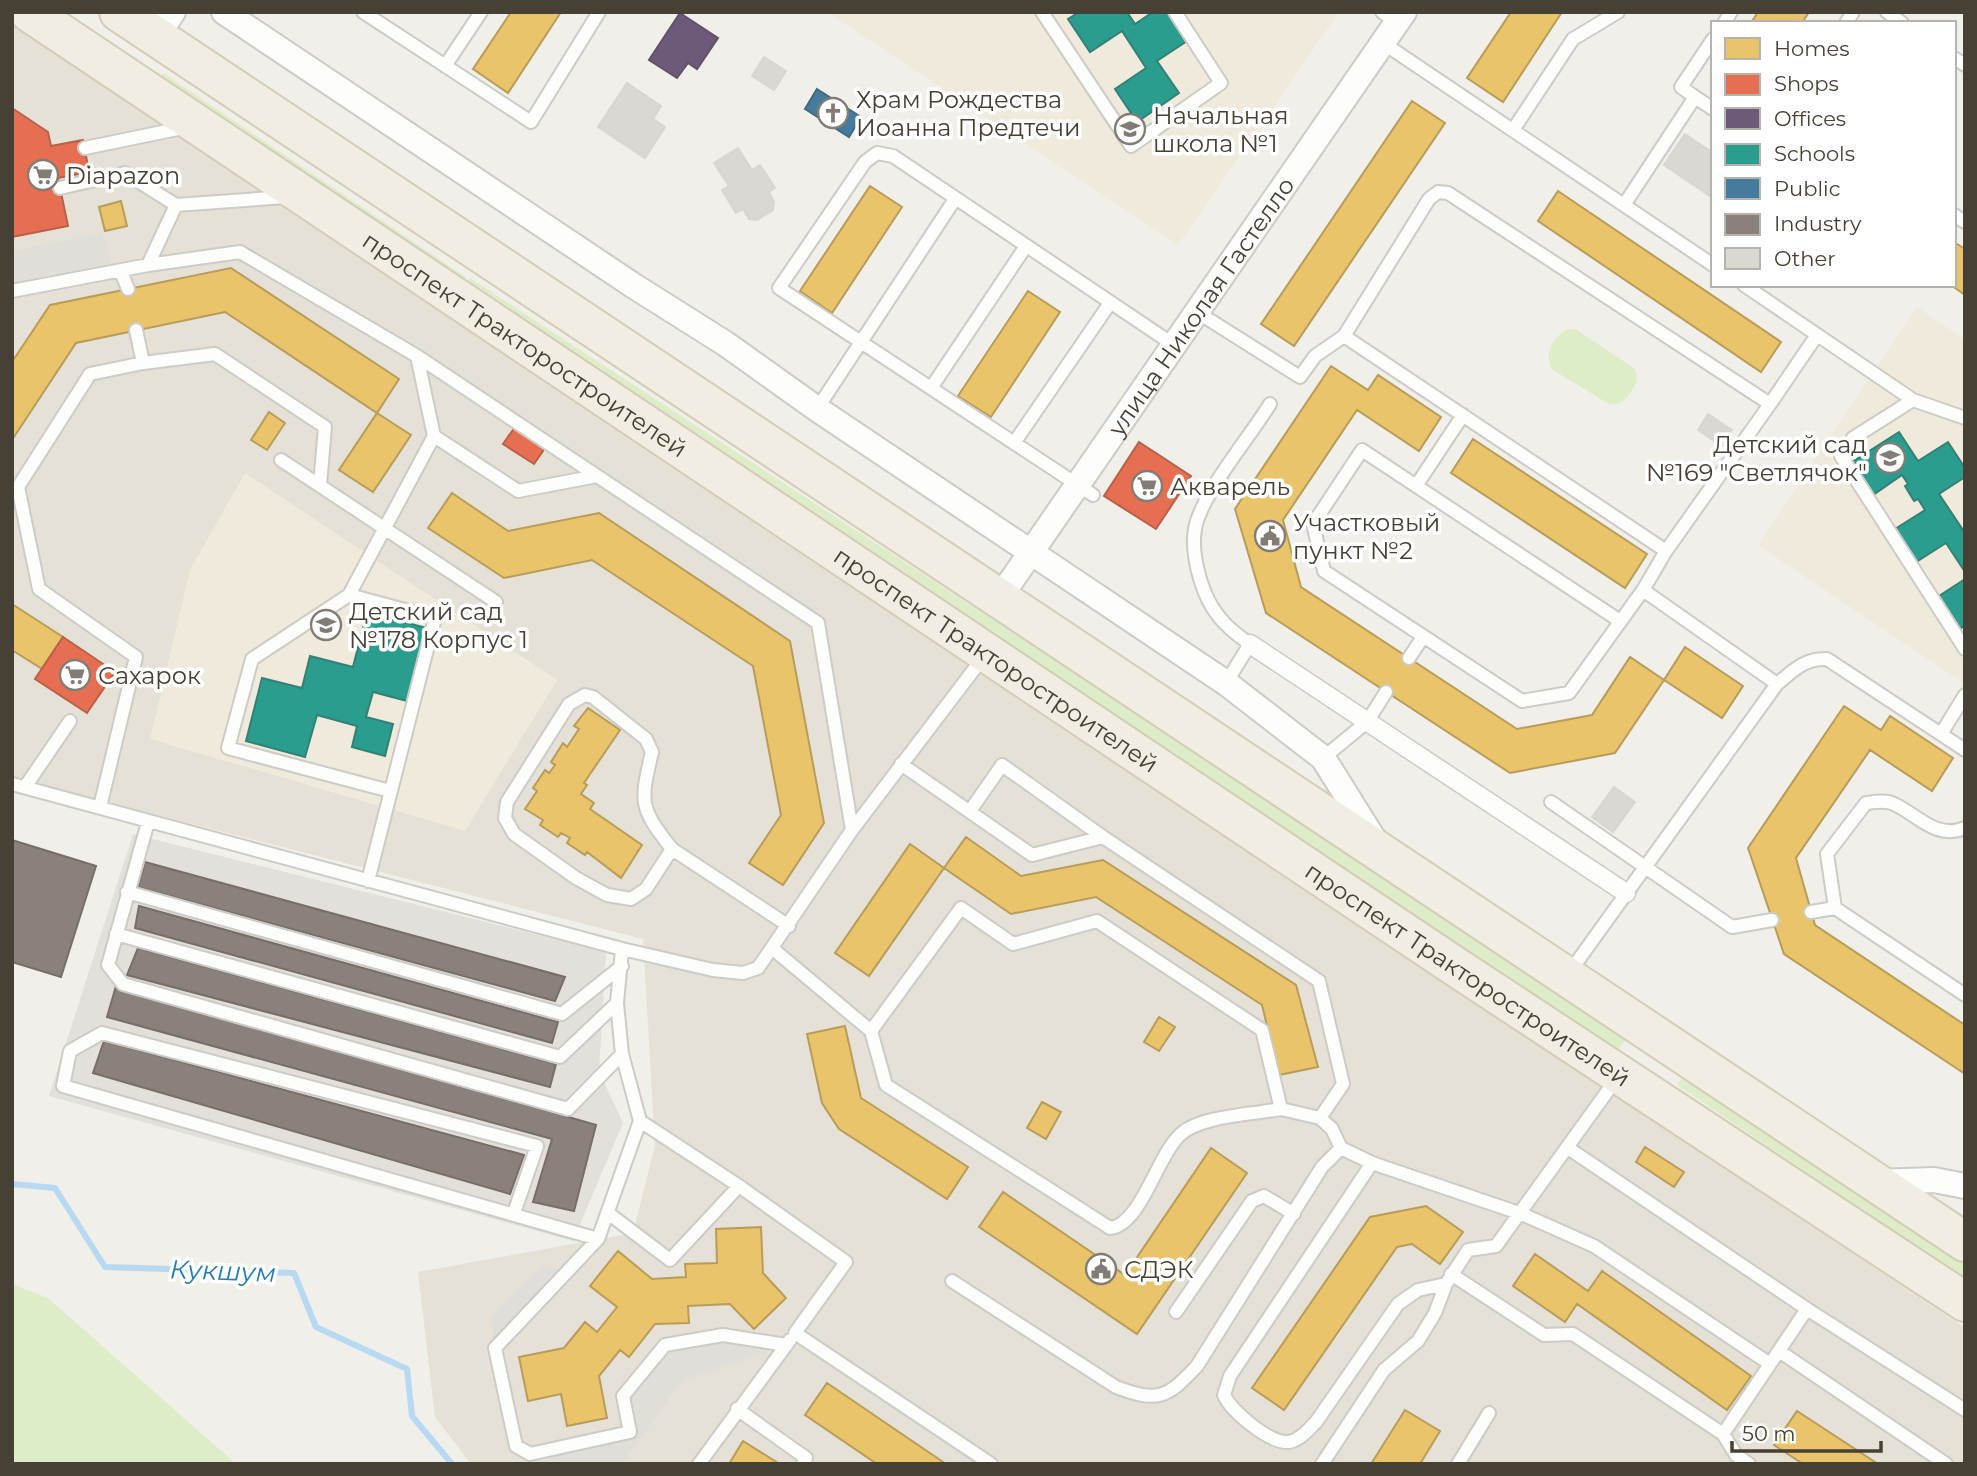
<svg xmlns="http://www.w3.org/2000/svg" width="1977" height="1476" font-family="Montserrat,sans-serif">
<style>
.residential{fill:#e5e1d7}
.industrial{fill:#e3e0db}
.education{fill:#efeadb}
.green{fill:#ddedc8}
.parking{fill:#e0ded9}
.homes{fill:#e9c46a;stroke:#b89c5a;stroke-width:2}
.shops{fill:#e76f51;stroke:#b76149;stroke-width:2}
.offices{fill:#6d597a;stroke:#625265;stroke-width:2}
.schools{fill:#2a9d8f;stroke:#338174;stroke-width:2}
.public{fill:#457b9d;stroke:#46697e;stroke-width:2}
.industry{fill:#8a817c;stroke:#766e67;stroke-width:2}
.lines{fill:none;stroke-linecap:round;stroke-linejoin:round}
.stream{stroke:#b7d9f2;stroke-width:6}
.building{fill:#dad8d2;stroke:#d9d6cf;stroke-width:2}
.service-casing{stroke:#cdcbc6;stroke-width:16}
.pedestrian-casing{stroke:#cdcbc6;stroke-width:21}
.minor-casing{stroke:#cdcbc6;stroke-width:28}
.primary-casing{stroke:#d4ccb6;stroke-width:42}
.service{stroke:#fdfdfc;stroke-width:12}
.pedestrian{stroke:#fdfdfc;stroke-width:18}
.minor{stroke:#fdfdfc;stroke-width:24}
.primary{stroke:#f1ede3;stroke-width:38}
.labels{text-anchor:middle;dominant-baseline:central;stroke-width:7;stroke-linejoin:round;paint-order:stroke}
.poi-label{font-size:24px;fill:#474035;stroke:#fff;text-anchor:start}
.street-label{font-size:24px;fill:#474035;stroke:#fff}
.water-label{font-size:26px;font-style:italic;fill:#267abb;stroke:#fff}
</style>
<rect width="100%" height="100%" fill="#f0efea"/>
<path class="residential" d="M12,24L1965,1328V1464H471L435,1417L418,1272L633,1233L655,1145L643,939L12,778Z"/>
<path class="industrial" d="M133,834L606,952L599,1071L623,1123L573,1241L49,1096Z"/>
<path class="education" d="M827,12H1339L1178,245Z
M1917,307L1965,340V684L1758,545Z
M245,473L557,680L465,831L150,739L190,570Z"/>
<path class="green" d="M163,73L466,277L461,285L157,82Z
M470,278L1628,1035L1619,1050L465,287Z
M1568,329L1577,330L1635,369L1637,382C1629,394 1625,406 1609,404L1553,370C1543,355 1552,337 1568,329Z
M1684,1074L1965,1262V1279L1677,1085Z
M12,1284L48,1298L236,1464H12Z"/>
<path class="parking" d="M102,234L112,267L24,286L12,281V251Z
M542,1266L567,1272L495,1348L491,1317Z
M723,1335L786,1345L682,1381L622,1464H541L530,1454L629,1432L623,1396L665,1345Z"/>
<path class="homes" d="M511,12H561L508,93L473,69Z
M1511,12H1562L1503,102L1467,78Z
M1758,12H1809L1802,23H1751Z
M1412,101L1445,123L1294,346L1261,324Z
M870,186L902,207L832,313L800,291Z
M1558,191L1781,342L1761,372L1538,221Z
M121,201L127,226L105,231L99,207Z
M1954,242L1965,249V295L1951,285H1954Z
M231,268L399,379L377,413L225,312L76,343L12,440V362L50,305Z
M1028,291L1060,312L991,417L958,396Z
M1331,366L1368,390L1378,375L1441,417L1419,451L1357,410L1283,520L1301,587L1517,729L1592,715L1630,657L1664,680L1615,753L1510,773L1266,613L1235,509Z
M269,412L285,423L267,450L251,440Z
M377,413L411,435L373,492L339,470Z
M1473,439L1647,554L1625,588L1451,473Z
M452,493L508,531L599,513L790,641L824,823L783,885L749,863L781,815L753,666L592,560L504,578L428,528Z
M12,604L63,637L42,669L12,650Z
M1685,647L1743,686L1722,718L1664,680Z
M1844,706L1881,730L1890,716L1953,758L1932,791L1870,750L1796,858L1815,925L1965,1025V1074L1784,954L1748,848Z
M588,708L620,730L584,783L587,785L581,794L594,803L590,809L642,845L621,878L587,852L585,855L567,843L570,838L561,833L558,837L540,825L543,820L525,809L537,791L533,788L545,770L549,773L555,765L551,762L563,743L567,747L579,729L574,726Z
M966,837L1021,876L1103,860L1296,985L1318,1067L1279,1075L1262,1005L1096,897L1011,914L944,868Z
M910,844L944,868L869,976L835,953Z
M1159,1017L1175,1027L1159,1051L1144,1042Z
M845,1026L861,1098L968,1167L947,1199L839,1129L822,1103L807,1034Z
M1042,1102L1061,1112L1046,1139L1027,1128Z
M1645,1147L1684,1172L1674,1187L1636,1162Z
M1211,1148L1247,1173L1137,1334L979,1227L1003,1192L1125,1275Z
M1426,1206L1463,1232L1440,1264L1412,1244L1397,1247L1284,1410L1252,1388L1370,1217Z
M761,1227L763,1273L786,1298L754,1329L730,1304L688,1306L689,1323L655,1324L629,1357L620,1350L599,1376L607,1418L567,1426L561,1394L528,1401L519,1357L564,1348L585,1322L597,1332L617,1307L590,1286L618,1251L652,1279L686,1277L685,1264L717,1263L716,1229Z
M1535,1254L1588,1291L1602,1271L1751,1376L1727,1410L1577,1304L1565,1322L1513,1286Z
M827,1383L896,1430L946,1464H877L805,1415Z
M1405,1410L1440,1431L1420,1464H1371Z
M1797,1411L1878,1464H1803L1774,1445Z
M743,1441L778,1463L777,1464H729Z"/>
<path class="shops" d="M12,108L48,132L51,146L83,140L89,172L58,178L68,226L12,237Z
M515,427L542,445L543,451L534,464L503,444Z
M1139,442L1191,476L1156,529L1104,496Z
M63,637L115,672L87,713L35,679Z"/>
<path class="offices" d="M680,13L718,38L697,69L688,63L677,78L649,60Z"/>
<path class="schools" d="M1079,12H1127L1135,24L1153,12H1168L1187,41L1157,61L1179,93L1137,122L1115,89L1146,68L1122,31L1090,52L1068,19Z
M1899,432L1918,461L1948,442L1965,468V477L1939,494L1965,533V572L1946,543L1916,562L1895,529L1925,510L1918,499L1914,501L1905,486L1908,484L1902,475L1873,495L1852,462Z
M1965,579V625L1960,629L1939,596Z
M367,612L426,628L407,701L373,692L366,717L393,724L385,756L352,747L357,726L317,715L305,757L246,741L262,678L302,688L310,656L353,667Z"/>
<path class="public" d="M817,89L861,117L849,137L805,109Z"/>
<path class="industry" d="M12,840L96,866L61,977L12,962Z
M145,862L565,977L555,1001L138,887Z
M139,906L558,1022L552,1043L135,928Z
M138,948L556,1064L550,1087L127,975Z
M116,986L596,1125L574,1211L533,1202L552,1139L107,1017Z
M104,1041L524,1155L510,1194L93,1073Z"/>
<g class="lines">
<path class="stream" d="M12,1184L55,1188L105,1267L294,1273L316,1327L407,1369L412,1416L452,1464"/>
</g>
<path class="building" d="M764,57L786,71L774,90L752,76Z
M627,83L661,106L653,119L665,127L645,158L598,127Z
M1685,134L1713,153V198L1664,165Z
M738,148L752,170L760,165L775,188L769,192L774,202L773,210L757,220L749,219L743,209L736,213L722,190L729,186L714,163Z
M1708,414L1732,430L1722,446L1698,430Z
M1614,787L1635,802L1613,832L1592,817Z"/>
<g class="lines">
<g class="service-casing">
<path id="service" d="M363,12L531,122L599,12
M1042,12L1131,146L1221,83L1175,12
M1382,12L1397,22
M1887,12L1902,23
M1724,23L1731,12
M1846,23L1853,12
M1383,43L1713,265
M1954,58L1965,65
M445,66L481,12
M1695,97L1681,87L1713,39
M1513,130L1573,39L1618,12
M85,148L187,127
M60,188L125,173L176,205L286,197
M1624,205L1695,97L1713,109
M1954,215L1965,222
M148,265L176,205
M121,272L128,289
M1744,285L1913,400L1965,418
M12,291L148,265L240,252L417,356L818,623L852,830
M1197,312L1300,377L1315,356L1344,336L1429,199L1438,192L1448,193L1770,404L1817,335
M1344,336L1666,551L1643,590L1569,693L1522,701L1324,571L1313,524L1362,450L1620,621
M417,356L434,436L518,491L597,476
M143,363L215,354L325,427L320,485
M931,388L1026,246
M1913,400L1853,438L1841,456L1965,649
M817,409L955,199
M1014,443L1110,303
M281,460L496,602
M1416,486L1463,415
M1093,495L779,288L865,162L877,153L893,156L1174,345
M1666,551L1770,404
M1643,590L1777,684
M349,595L435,618L368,881
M1409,658L1423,637
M1226,683L1250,644C1225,627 1210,611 1201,582C1196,566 1192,546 1195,529C1201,494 1250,437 1270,404
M585,695L593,697L646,739L652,752C640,803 639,807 672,849L646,889L631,899L607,895L576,878L514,834L505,818L507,802L569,704Z
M1941,734L1965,695
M1323,758L1367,722L1386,692
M901,764L1032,855L1103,837L1319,981L1343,1084L1320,1118L1281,1109L1262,1030L1097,921L1013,944L961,908L871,1031L886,1085L1110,1228C1141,1225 1157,1155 1181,1134C1200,1116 1254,1114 1281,1109
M12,784L622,949L713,970L743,973L758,968L852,830L985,655
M25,787L70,721
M390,791L228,748L252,659L349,595L434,436
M1551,802L1732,927L1772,920
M100,807L136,657L39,589L18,487L90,374L143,363L136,330
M970,811L1002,765L1103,837
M148,822L108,965L123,984L568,1109L622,1054
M1965,828C1936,840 1918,815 1894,804C1886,800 1875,802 1866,803L1827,854L1835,908L1965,995
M672,849L789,926
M127,892L562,1014L622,966
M1811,912L1835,908
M116,934L560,1057L617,1003
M622,949L617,1003L622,1054L640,1121L739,1186L846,1262L795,1333L991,1464
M773,949L871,1031
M1569,973L1777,684C1794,670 1805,658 1827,659L1965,750
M1320,1118L1332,1129L1341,1148L1372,1163L1522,1214L1594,1246L1770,1364
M640,1121L598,1239L495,1348L516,1446L530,1454L630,1432L623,1396L665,1345L723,1335L786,1345
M1568,1148L1807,1309L1965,1410
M1372,1163L1230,1376L1224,1395C1231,1411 1270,1444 1289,1442C1300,1440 1308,1430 1316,1422L1398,1304L1418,1290L1446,1284
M514,1213L537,1146L102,1033L70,1051L63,1086L598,1239
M608,1213L670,1260L739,1186
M1451,1274L1544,1335L1573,1334L1723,1434
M952,1281L1116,1387C1158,1403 1167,1398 1197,1366L1322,1167L1341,1148
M1176,1312L1252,1201L1264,1196L1294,1214
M1779,1351L1946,1464
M737,1409L806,1458L803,1464
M699,1464L790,1340
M1322,1464L1384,1370L1418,1341L1435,1313L1446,1284L1468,1250L1496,1246L1617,1078
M1458,1464L1489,1413
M1749,1464L1736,1455L1723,1434L1807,1309"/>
</g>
<g class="pedestrian-casing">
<path id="pedestrian" d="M1250,644L1626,893"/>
</g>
<g class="minor-casing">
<g id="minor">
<path d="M224,12L634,286L726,344L817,409L1226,683L1323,758L1375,841"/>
<path d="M156,37L173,12"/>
<path id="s1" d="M998,600L1404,12"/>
<path d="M1875,1182L1934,1180L1965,1186"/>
</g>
</g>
<g class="primary-casing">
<g id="primary">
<path id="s2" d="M29,12L1456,967L1965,1302"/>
<path d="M119,12L1965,1242"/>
</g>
</g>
<use href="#service" class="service"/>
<use href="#pedestrian" class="pedestrian"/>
<use href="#minor" class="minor"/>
<use href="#primary" class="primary"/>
</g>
<defs>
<g id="church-ring" transform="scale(1.575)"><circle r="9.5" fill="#fff" stroke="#827d74" stroke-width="1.5"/><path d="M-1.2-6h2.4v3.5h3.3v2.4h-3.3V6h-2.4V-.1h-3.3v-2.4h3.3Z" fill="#827d74"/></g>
<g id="school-ring" transform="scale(1.575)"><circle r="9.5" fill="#fff" stroke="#827d74" stroke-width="1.5"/><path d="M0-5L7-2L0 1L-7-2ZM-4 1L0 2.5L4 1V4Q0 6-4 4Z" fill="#827d74"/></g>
<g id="supermarket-ring" transform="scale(1.575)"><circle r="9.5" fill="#fff" stroke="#827d74" stroke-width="1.5"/><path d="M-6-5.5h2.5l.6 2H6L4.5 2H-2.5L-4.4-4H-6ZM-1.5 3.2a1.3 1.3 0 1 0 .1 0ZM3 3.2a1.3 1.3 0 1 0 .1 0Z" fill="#827d74"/></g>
<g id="civic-ring" transform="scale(1.575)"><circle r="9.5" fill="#fff" stroke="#827d74" stroke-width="1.5"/><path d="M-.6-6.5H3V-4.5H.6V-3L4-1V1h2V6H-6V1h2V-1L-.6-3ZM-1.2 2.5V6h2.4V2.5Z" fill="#827d74"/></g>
</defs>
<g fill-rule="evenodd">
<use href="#church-ring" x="833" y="113"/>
<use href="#school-ring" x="1130" y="129"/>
<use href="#supermarket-ring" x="43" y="175"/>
<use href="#school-ring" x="1890" y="458"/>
<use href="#supermarket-ring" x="1147" y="486"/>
<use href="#civic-ring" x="1270" y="536"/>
<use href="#school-ring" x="326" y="625"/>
<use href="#supermarket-ring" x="75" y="675"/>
<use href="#civic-ring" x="1101" y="1269"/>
</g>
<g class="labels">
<g class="poi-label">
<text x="856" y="99">Храм Рождества<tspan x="856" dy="28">Иоанна Предтечи</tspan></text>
<text x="1153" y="115">Начальная<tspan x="1153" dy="28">школа №1</tspan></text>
<text x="66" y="175">Diapazon</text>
<text x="1867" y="444" text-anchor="end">Детский сад<tspan x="1867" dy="28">№169 "Светлячок"</tspan></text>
<text x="1170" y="486">Акварель</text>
<text x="1293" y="522">Участковый<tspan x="1293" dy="28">пункт №2</tspan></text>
<text x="349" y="611">Детский сад<tspan x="349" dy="28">№178 Корпус 1</tspan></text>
<text x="98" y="675">Сахарок</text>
<text x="1124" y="1269">СДЭК</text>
</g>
<g class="street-label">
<text stroke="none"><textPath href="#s1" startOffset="357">улица Николая Гастелло</textPath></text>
<text stroke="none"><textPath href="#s2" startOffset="597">проспект Тракторостроителей</textPath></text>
<text stroke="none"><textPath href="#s2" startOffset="1164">проспект Тракторостроителей</textPath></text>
<text stroke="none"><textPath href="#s2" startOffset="1731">проспект Тракторостроителей</textPath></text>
</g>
<g class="water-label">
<text transform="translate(223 1271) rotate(2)">Кукшум</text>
</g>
</g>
<rect width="1977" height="1476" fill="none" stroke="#474035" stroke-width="28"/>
<rect x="1711" y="21" width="245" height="266" fill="#ffffff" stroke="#b5b3ae" stroke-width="2"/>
<rect x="1725" y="38" width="35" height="21" fill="#e9c46a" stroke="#b5b3ae" stroke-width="2"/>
<text x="1774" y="56" font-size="21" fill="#474035">Homes</text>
<rect x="1725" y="74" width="35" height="21" fill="#e76f51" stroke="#b5b3ae" stroke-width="2"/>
<text x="1774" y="91" font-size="21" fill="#474035">Shops</text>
<rect x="1725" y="108" width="35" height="21" fill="#6d597a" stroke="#b5b3ae" stroke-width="2"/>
<text x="1774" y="126" font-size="21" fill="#474035">Offices</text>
<rect x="1725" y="144" width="35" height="21" fill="#2a9d8f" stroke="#b5b3ae" stroke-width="2"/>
<text x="1774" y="161" font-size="21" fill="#474035">Schools</text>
<rect x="1725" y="178" width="35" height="21" fill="#457b9d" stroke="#b5b3ae" stroke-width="2"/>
<text x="1774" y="196" font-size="21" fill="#474035">Public</text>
<rect x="1725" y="214" width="35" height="21" fill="#8a817c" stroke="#b5b3ae" stroke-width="2"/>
<text x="1774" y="231" font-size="21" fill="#474035">Industry</text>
<rect x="1725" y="248" width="35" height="21" fill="#dad8d2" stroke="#b5b3ae" stroke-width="2"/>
<text x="1774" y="266" font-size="21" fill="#474035">Other</text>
<path d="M1732 1441v10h149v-10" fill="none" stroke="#474035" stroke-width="3.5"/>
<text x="1742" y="1441" font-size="21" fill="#474035" stroke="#ffffff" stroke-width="5" paint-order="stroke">50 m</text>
</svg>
